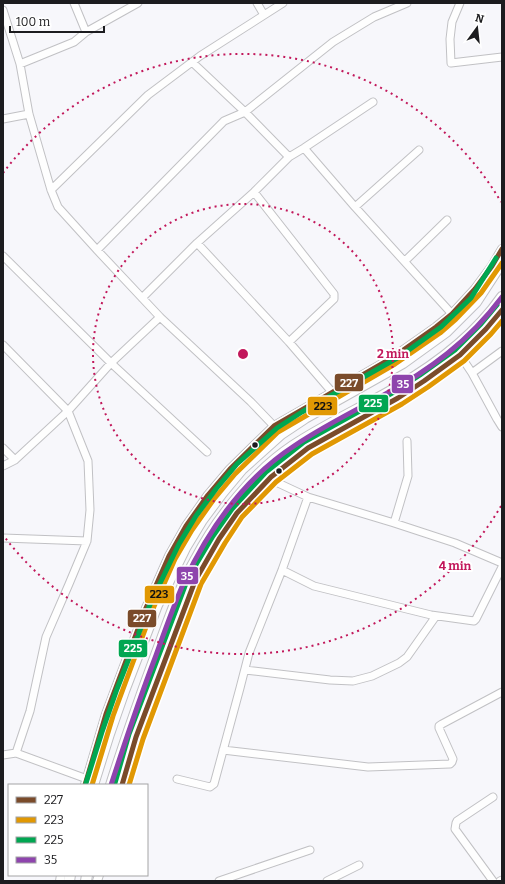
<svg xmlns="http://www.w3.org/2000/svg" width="505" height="884" font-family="Bitter,serif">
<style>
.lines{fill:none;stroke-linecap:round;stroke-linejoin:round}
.minor-casing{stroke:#c1c1c4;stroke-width:9}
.tertiary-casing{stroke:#c1c1c4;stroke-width:10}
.primary-casing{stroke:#c1c1c4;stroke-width:12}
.minor{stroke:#fefefe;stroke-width:7}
.tertiary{stroke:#fefefe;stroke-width:8}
.primary{stroke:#fefefe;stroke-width:10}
.bus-1-casing{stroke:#fff;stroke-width:8}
.bus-2-casing{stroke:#fff;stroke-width:8}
.bus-3-casing{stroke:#fff;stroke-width:8}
.bus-4-casing{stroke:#fff;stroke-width:8}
.bus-1{stroke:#7a4b2a;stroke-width:5}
.bus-2{stroke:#e19803;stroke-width:5}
.bus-3{stroke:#00a651;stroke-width:5}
.bus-4{stroke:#8e44ad;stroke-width:5}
.ring{fill:none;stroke:#c2185b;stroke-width:2;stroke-dasharray:2 4}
.bus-dot{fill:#1c1c1f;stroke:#fff;stroke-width:1.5}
.centre{fill:#c2185b;stroke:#fff;stroke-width:2}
.ring-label{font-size:12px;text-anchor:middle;font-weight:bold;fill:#c2185b;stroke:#fff;stroke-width:4;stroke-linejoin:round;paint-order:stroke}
.line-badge{stroke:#fff;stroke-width:1.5}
.badge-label{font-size:11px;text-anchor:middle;font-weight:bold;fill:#fff}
.pale-badge-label{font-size:11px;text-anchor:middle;font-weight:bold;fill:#111}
</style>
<rect width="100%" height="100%" fill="#f7f7fb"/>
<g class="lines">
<g class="minor-casing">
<path id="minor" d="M74,3L86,32
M257,3L264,15
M460,3L452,22L450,39L451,63L502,57
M3,10L20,64L29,114L51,190L58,207L97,250L160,317L251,402L274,426
M192,62L245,112L289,157
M20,64L74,42L86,32L138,3
M3,119L29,114
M304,148L355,207L452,314
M51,190L148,95L200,56L283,3
M254,192L334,294V299L289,342
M355,207L419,150
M197,243L289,342L332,392
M97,250L224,121L245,112L333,42L374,17L407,3
M3,256L111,363L207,452
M405,261L447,220
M142,298L197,243L254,192L289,157L304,148L373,102
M3,345L68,411L88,461L90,510L87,541L69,584L46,637L30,711L16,753
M460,355L472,373L497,419L502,427
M472,373L502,351
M3,448L15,460
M3,466L15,460L68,411L111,363L160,317
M271,477L278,483L308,497L394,523L455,543L502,563
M394,523L408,476L407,441
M3,538L87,541
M282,570L314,586L431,615L474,621L476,619L502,567
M245,670L330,680L353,681L372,676L399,663L407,657L436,616
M223,750L368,767L450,764L452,762L453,759L439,728V726L442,724L502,692
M3,755L16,753L87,779
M177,779L206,786L210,787L214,784L240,688L249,653L282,570L308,497
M219,881L310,850
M327,881L359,865
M493,881L455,829L456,823L457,821L493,797
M500,881L502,880"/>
</g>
<g class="tertiary-casing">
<path id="tertiary" d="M85,785L106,714L146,608L169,556L186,526L208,495L230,469L274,426L392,358L436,327L452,314L475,289L492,266L502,249
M122,785L136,737L163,667L181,617L195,581L219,539L237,513L271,477L308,448L398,398L424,381L460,355L486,329L502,310
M60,881L61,875
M97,881L99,875"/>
</g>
<g class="primary-casing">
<path id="primary" d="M93,785L109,734L124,691L157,605L185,548L202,520L222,493L242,469L281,434L305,418L403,363L446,332L476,302L502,262
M111,785C125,741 140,698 156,655C168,623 179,589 196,559C218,517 254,472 293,446C326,424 362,408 396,388C436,365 475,336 502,297
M69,881L70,875
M86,881L87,875"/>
</g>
<use href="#minor" class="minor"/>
<use href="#tertiary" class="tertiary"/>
<use href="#primary" class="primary"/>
<g class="bus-1-casing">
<path id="bus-1" d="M85,785L106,714L146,608L169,556L186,526L208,495L230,469L274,426L392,358L436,327L452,314L475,289L492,266L502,249
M122,785L136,737L195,581L219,539L237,513L271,477L308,448L398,398L424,381L460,355L486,329L502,310"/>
</g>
<g class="bus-2-casing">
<path id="bus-2" d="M92,785L113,716L152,611L175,559L192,530L214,499L235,474L278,432L395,364L440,333L456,319L481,293L502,263
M129,785L143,739L201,584L225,543L242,517L276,482L312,454L402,404L428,387L464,361L491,334L502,321"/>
</g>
<g class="bus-3-casing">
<path id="bus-3" d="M86,783L102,732L117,689L151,602L179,544L196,516L216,489L237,464L277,428L302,412L399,357L441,327L471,298L496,258
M115,783L129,734L188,578L213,536L232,509L266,472L304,442L394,392L420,375L455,350L481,324L497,305"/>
</g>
<g class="bus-4-casing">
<path id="bus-4" d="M111,785C125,742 139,700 155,658C164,633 173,607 184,582C209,529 245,478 294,446C322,427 352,412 382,396C430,370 469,341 502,297"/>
</g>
<use href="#bus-1" class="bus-1"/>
<use href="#bus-2" class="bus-2"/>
<use href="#bus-3" class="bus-3"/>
<use href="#bus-4" class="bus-4"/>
</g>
<g class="ring">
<circle cx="243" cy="354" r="150"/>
<path d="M501 506A300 300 0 0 1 3 535M3 173A300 300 0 0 1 501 202"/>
</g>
<g class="bus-dot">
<circle cx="255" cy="445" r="3.5"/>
<circle cx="279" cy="471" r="3.5"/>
</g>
<circle cx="243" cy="354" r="6" class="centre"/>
<g class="ring-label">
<text x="393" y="358">2 min</text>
<text x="455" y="570">4 min</text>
</g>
<g class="line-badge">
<rect x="334" y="373" width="30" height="19" rx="4" fill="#7a4b2a"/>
<rect x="391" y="374" width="23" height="20" rx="4" fill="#8e44ad"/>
<rect x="358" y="394" width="31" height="19" rx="4" fill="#00a651"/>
<rect x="307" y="396" width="31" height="20" rx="4" fill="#e19803"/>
<rect x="176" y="566" width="23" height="19" rx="4" fill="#8e44ad"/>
<rect x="144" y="585" width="31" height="19" rx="4" fill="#e19803"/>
<rect x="127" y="609" width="30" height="19" rx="4" fill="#7a4b2a"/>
<rect x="118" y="639" width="30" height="19" rx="4" fill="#00a651"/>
</g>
<g class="badge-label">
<text x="349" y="387">227</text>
<text x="403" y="388">35</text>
<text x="373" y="407">225</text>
<text x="187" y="580">35</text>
<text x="142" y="622">227</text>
<text x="133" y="652">225</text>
</g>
<g class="pale-badge-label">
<text x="323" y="410">223</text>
<text x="159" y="598">223</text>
</g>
<rect width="505" height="884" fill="none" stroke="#1c1c1f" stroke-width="8"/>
<rect x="8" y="784" width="140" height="92" fill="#ffffff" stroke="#a4a4a5"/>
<rect x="16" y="797" width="20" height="6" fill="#7a4b2a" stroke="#a4a4a5"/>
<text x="44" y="804" font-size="12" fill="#1c1c1f">227</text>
<rect x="16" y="817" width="20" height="6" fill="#e19803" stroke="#a4a4a5"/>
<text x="44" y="824" font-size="12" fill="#1c1c1f">223</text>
<rect x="16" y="837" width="20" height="6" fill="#00a651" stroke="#a4a4a5"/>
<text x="44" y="844" font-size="12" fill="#1c1c1f">225</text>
<rect x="16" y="857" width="20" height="6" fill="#8e44ad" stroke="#a4a4a5"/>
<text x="44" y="864" font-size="12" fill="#1c1c1f">35</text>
<g transform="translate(477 28) rotate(15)" stroke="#ffffff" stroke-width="3" paint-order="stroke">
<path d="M0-3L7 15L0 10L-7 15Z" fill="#1c1c1f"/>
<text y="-6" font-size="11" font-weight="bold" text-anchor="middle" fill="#1c1c1f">N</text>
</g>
<path d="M10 26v6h94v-6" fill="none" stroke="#1c1c1f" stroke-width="2"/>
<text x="16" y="26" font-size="12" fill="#1c1c1f" stroke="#ffffff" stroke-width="3" paint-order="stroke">100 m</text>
</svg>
